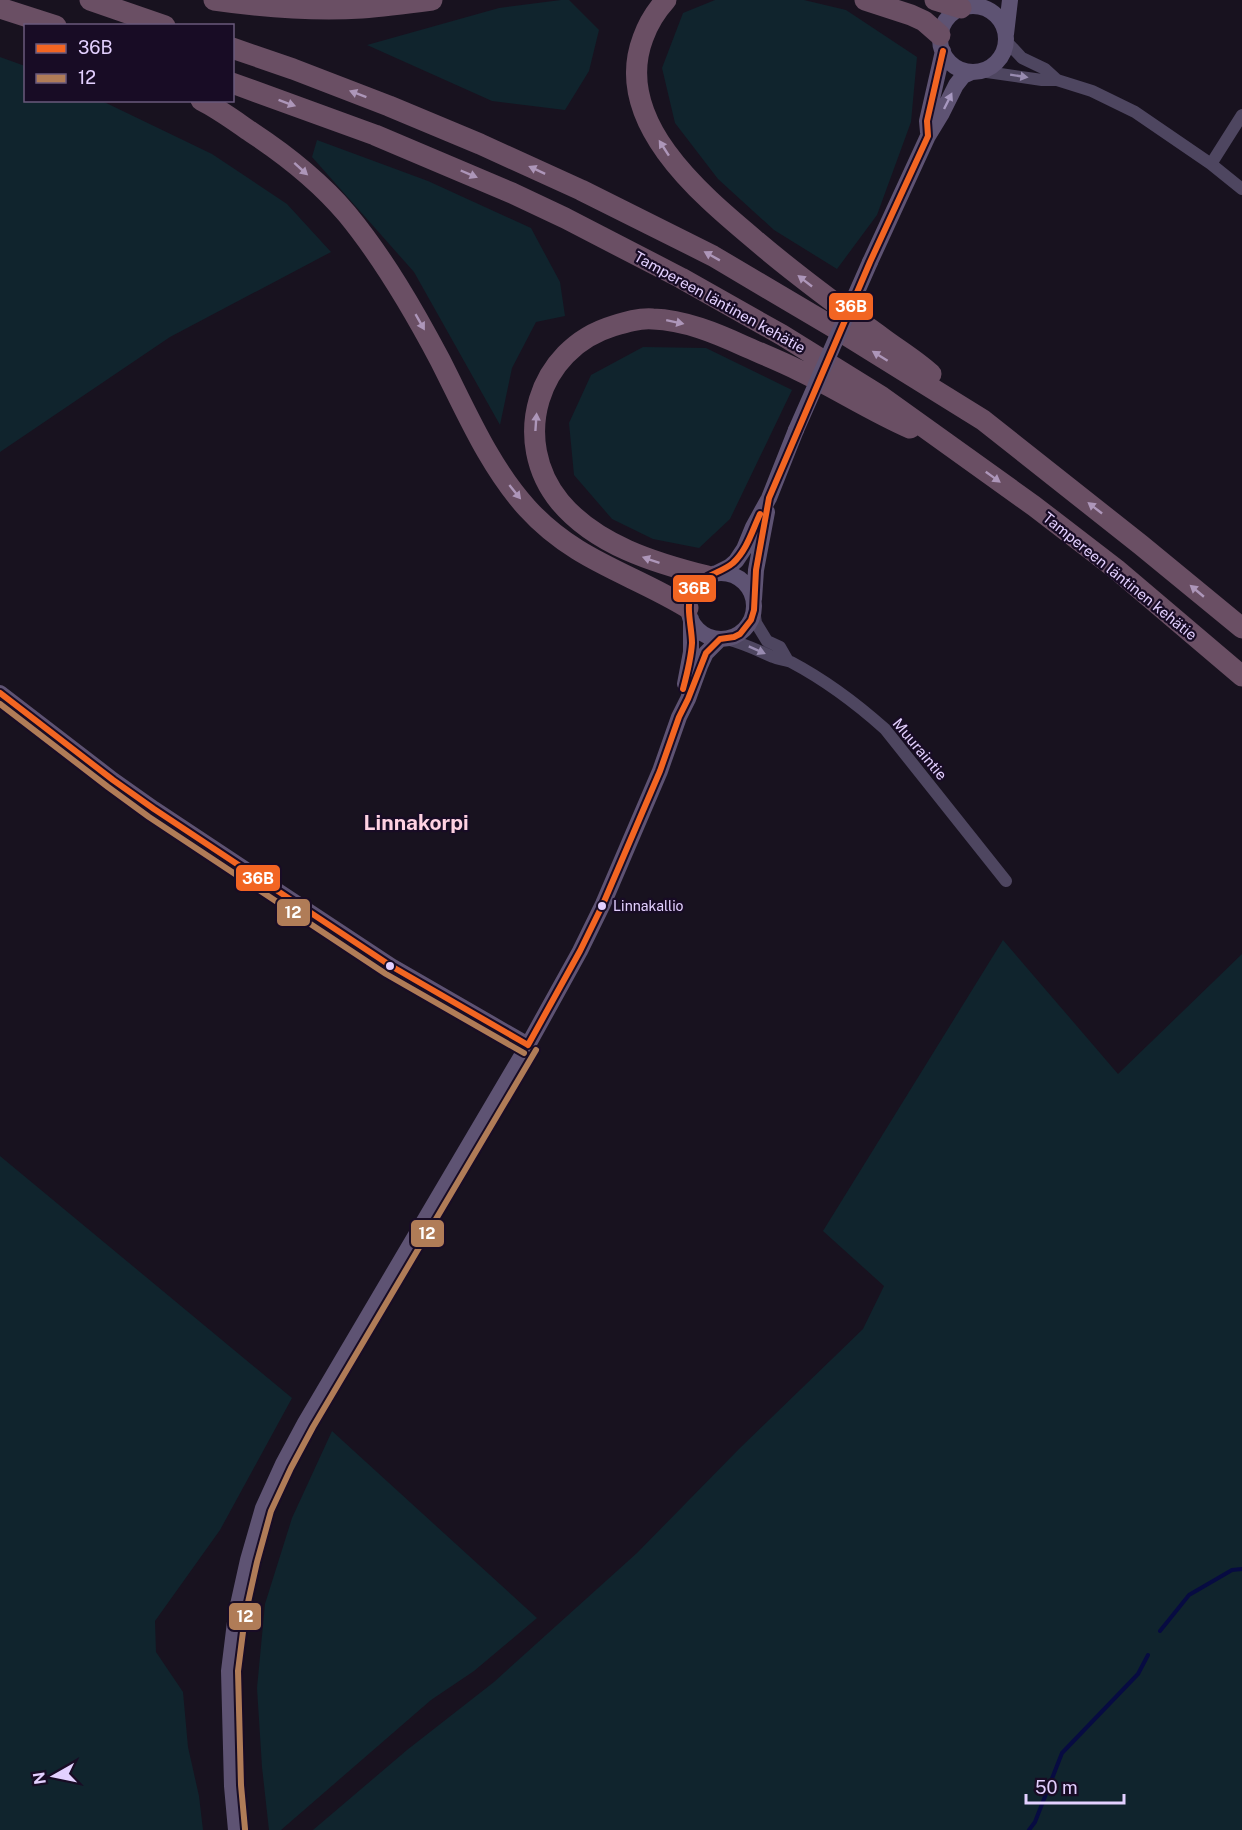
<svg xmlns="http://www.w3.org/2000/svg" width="1242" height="1830" font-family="'Public Sans',sans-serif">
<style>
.green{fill:#10242d}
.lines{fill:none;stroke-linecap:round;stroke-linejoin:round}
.stream{stroke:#070b42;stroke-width:4}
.street{stroke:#4e4660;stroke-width:12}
.secondary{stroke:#5e5373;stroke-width:16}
.highway{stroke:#6a4f64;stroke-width:21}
.secondary-bridge{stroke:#5e5373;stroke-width:16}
.bus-1-casing{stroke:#180c25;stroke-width:10}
.bus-2-casing{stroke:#180c25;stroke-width:10}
.bus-1{stroke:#f26522;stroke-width:6}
.bus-2{stroke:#b07c57;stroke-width:6}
.oneway{fill:#988bb0}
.oneway2{fill:#ad96b9}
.oneway3{fill:#a798c0}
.bus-dot{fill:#e3d0ff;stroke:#180c25;stroke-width:2}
.labels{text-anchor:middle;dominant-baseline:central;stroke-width:4.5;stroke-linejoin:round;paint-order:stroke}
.bus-label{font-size:14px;fill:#e3d0ff;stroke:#180c25;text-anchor:start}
.street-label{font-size:15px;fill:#e3d0ff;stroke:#180c25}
.district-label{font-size:21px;font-weight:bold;fill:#ffd2e2;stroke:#180c25}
.line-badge{stroke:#180c25;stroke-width:2}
.badge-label{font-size:16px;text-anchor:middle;font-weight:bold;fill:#fff}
</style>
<rect width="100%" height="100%" fill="#18121f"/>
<path class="green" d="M561,0H569L599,30L589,71L565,110L492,101L367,45L499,8Z
M715,0H804L846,10L917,57L911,122L877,215L837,269L774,230L718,179L675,123L662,68L683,13Z
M0,57L25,66L26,100L102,101L212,154L287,204L331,252L170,337L0,452Z
M317,140L428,181L531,228L560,282L565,316L536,322L512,368L500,425L414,272L312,157Z
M643,347L706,348L792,390L730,519L699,548L653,539L612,519L574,475L569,423L591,375Z
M1003,940L1118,1074L1242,954V1830H313L407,1750L494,1682L637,1553L739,1449L863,1329L884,1286L823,1231Z
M0,1156L292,1398L220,1530L155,1621L156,1652L183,1692L188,1747L199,1796L203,1830H0Z
M332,1431L537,1618L474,1671L431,1700L281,1830H269L262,1767L257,1688L265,1604L292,1518Z"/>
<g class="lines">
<path class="stream" d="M1160,1631L1189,1595L1232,1570L1242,1569
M1029,1830L1035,1822L1062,1753L1138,1674L1148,1655"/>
<path class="street" d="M1006,41L1022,58L1045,69L1057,80
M980,71L1042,80H1057L1092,91L1135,112L1211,164L1242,189
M1211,164L1242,115
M754,610L756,623L767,641L780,647L788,661
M726,639C743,643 757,650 773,657C779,660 785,659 791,662C825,680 857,704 885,729L1006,881"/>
<path class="secondary" d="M940 39a33 33 0 1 1 66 0a33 33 0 1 1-66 0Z
M1006,34L1010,0
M928,132L927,121L943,51
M870,262L928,136L942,113L956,85L963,76L972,72
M717,573L729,567L736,561L744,549L753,527L769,498L796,430
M688 606a33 33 0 1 1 66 0a33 33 0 1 1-66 0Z
M754,599L756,570L767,512
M685,684L691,652V619
M0,693L113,780L154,809L391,966L528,1045
M236,1830L232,1786L229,1671L236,1614L248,1560L263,1508L283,1464L305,1423L528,1045L580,951L603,904L660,771L679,717L688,699L700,666L706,653L720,639"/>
<path class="highway" d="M90,0L165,26
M214,0C263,7 314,11 362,8C386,6 409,3 432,0
M666,0C656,11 648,24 643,38C612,120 699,193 754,239C795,274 837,305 880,336C897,349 916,360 931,374
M865,0L911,15L924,21L940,35
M935,0L961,8
M0,8L56,26
M232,48L293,69L389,106L480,144L581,190L713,256L833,327L983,420L1141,545L1242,628
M232,83L375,135L512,193L565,218L681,278L782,335L882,397L1034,506L1116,569L1242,676
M201,100C219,109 235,121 251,132C286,155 320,182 347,214C384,259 413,309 440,360C466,411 489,466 527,508C575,561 631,573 688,608
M707,576C655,563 596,545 560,502C510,441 537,349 613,326C626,322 639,318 653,319C684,320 716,333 744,346C762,354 780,361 798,370C836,388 871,411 910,428"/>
<path class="secondary-bridge" d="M796,430L870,262"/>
<g class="bus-1-casing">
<path id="bus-1" d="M683,689C687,674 691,659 692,643C692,628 685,605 692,592C700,575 720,574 733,563C747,550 752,531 760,514
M0,693L113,780L154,809L391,966L528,1045
M528,1045L580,951L603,904L660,771L679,717L688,699L706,653L720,639L734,637L740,634L751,620L754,610L756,570L769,498L870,262L928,136L927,121L943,51"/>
</g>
<g class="bus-2-casing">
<path id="bus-2" d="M0,704L108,787L149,817L386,974L524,1053
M245,1829L241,1785L238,1671L245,1616L257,1562L271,1511L291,1468L313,1427L536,1050"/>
</g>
<use href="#bus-1" class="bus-1"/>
<use href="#bus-2" class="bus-2"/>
</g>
<defs><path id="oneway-solid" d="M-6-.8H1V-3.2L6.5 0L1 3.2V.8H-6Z" transform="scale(1.5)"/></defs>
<g class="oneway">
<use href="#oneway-solid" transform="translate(1019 76) rotate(9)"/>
<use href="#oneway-solid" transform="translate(757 650) rotate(24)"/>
</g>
<g class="oneway2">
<use href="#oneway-solid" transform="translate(358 94) rotate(-159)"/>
<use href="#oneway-solid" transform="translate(287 103) rotate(20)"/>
<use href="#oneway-solid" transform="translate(664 148) rotate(-123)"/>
<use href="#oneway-solid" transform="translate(301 169) rotate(42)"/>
<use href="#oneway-solid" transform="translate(537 170) rotate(-155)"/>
<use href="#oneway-solid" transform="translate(469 174) rotate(23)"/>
<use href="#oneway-solid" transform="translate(712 256) rotate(-151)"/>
<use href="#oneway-solid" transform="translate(805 281) rotate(-142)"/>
<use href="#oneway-solid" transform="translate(420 322) rotate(60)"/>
<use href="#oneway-solid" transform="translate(675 322) rotate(12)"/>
<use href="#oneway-solid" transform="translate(880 356) rotate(-148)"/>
<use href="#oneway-solid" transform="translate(536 422) rotate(-86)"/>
<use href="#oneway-solid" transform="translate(993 477) rotate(36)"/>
<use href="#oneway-solid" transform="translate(515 492) rotate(51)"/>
<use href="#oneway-solid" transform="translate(1095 508) rotate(-142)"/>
<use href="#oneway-solid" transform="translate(651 560) rotate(-161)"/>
<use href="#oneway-solid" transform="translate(1197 591) rotate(-140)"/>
</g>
<use class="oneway3" href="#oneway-solid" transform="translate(948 101) rotate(-64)"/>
<g class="bus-dot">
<circle cx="602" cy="906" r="5"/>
<circle cx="390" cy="966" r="5"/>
</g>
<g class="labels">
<g class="bus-label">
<text x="613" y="906">Linnakallio</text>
</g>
<g class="street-label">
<text transform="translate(720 302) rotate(29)">Tampereen läntinen kehätie</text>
<text transform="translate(1120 576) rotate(39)">Tampereen läntinen kehätie</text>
<text transform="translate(920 749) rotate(50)">Muuraintie</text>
</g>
<g class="district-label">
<text x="416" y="822">Linnakorpi</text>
</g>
</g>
<g class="line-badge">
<rect x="828" y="292" width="46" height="29" rx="6" fill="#f26522"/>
<rect x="672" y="574" width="45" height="29" rx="6" fill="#f26522"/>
<rect x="235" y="864" width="46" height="28" rx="6" fill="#f26522"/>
<rect x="276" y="898" width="35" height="29" rx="6" fill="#b07c57"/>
<rect x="410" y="1219" width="35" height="29" rx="6" fill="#b07c57"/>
<rect x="228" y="1602" width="34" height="29" rx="6" fill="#b07c57"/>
</g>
<g class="badge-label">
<text x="851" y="312">36B</text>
<text x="694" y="594">36B</text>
<text x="258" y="884">36B</text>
<text x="293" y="918">12</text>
<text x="427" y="1239">12</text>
<text x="245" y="1622">12</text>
</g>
<rect x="24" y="24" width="210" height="78" fill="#180c25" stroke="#695a7c" stroke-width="1.5"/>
<rect x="36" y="44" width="30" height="9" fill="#f26522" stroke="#695a7c" stroke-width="1.5"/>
<text x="78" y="54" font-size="18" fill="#e3d0ff">36B</text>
<rect x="36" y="74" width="30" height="9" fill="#b07c57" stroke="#695a7c" stroke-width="1.5"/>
<text x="78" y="84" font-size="18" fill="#e3d0ff">12</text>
<g transform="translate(54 1776) rotate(261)" stroke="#180c25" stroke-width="4.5" paint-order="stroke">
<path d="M0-4.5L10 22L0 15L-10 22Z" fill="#e3d0ff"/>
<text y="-9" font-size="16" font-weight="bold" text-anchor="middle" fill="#e3d0ff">N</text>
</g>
<path d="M1026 1794v9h98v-9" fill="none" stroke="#e3d0ff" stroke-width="3"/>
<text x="1035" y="1794" font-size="18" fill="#e3d0ff" stroke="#180c25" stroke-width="4.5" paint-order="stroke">50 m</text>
</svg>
